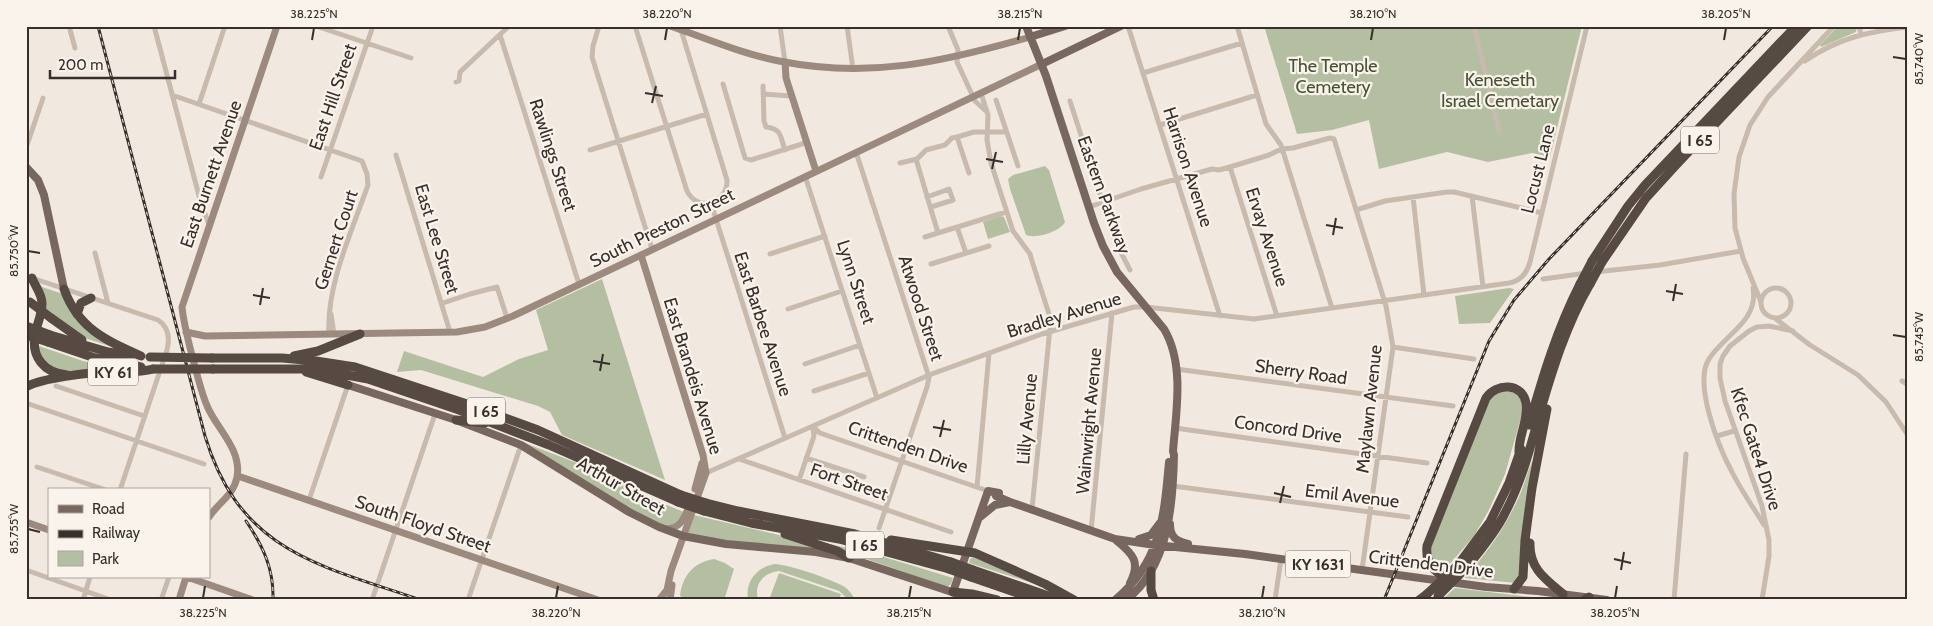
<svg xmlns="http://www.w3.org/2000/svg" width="1933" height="626" font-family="Cabin,sans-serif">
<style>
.green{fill:#b4bfa1}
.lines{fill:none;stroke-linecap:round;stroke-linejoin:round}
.street{stroke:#c8baad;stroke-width:5}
.secondary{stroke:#9c8a7e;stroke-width:7}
.primary{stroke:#78675e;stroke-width:8}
.highway{stroke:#574a43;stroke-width:9}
.rail-casing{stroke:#372f2b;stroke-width:3}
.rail{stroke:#f9f3ec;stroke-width:1;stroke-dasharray:4;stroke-linecap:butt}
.highway-bridge{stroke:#574a43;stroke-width:9}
.ticks{fill:none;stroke:#372f2b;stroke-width:2}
.labels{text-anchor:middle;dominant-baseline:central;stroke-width:4.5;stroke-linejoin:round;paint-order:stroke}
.shield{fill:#f9f3ec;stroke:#716a65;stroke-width:1}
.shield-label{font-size:16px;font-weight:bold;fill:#372f2b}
.park-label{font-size:18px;fill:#465331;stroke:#f9f3ec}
.street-label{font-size:18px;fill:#372f2b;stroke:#f9f3ec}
.neatline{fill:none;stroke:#372f2b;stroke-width:2}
.ticks-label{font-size:12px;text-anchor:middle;fill:#372f2b}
</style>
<rect width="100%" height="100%" fill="#f1e9e0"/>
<path class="green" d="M1264,26H1582L1550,157L1532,153L1488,162L1447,152L1379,169L1369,120L1332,130L1297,134Z
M1838,26H1857L1856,32L1821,47L1820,45Z
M1045,166L1049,170L1065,222C1060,232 1036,239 1026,235L1010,189L1008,179L1013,175Z
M1001,216L1004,217L1010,232L988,239L983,222Z
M602,279L665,480L562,435L550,412L538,406L421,370L397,372L404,351L483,377L519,359L548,350L536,310Z
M39,286L63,294L109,346L82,337L44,309Z
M1509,288L1514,289L1490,323L1459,324L1455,296Z
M36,345L83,361L117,369L67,373L47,367Z
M1498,390L1518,393L1524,407L1505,474L1489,510L1474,536L1442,573L1436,569L1429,553L1487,399Z
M483,427L577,463L647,497L684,512L678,523L669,527L653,522Z
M1534,458L1521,576L1516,583L1465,578C1486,554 1504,529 1517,501C1524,487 1527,471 1534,458Z
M694,515L800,540L834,552L736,543L690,534L688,533Z
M812,540L874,554L953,578L951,584L947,587Z
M974,557L1042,586L969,563L970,559Z
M714,559L725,563L734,569L724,600H690L680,596C682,577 693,562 714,559Z
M775,564C791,565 827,578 841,585C848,588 852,594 855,600H849L839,591L779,571C763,573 754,584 758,600H748C745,581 757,567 775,564Z
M779,573L841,594L839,600H769Z
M1455,588L1531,597L1535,600H1442Z"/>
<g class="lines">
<path class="street" d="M69,26L75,48
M154,26L202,207L209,224
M316,26L411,58
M599,26L593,46L592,57L652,249
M635,26L687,191C698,213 728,203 727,180L681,30
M780,26L785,62
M847,26L853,69
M948,26L958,50L957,62L975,101L987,112
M1128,26L1220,316
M1237,26L1266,124L1281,145L1332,308
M1474,26L1499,131
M1859,26L1861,34
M500,35L579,284
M1805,61C1838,38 1867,32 1907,27
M1143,73L1242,43
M456,82L459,81L460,72L509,26
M723,84L745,158L751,160L802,144L806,141
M763,86L764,121L766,127C782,129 780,136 785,150
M981,93L988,115L987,140L991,163L1013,231L1030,254L1032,261L1049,314L1050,328L1032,509
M763,94L791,96
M172,95L362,161L367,174L368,185C352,231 326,286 329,334
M996,100L1018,166
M1070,101L1115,241L1130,270
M199,104L225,26
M1160,125L1257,95
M957,137L969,173
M26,148L43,98
M590,150L707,114
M856,152L929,377L927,387L879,528
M396,155L450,332
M916,159L938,233
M900,163L917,159L926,150L945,145L952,138L957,137L974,132H1006
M1230,167L1277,316
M805,176L877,398
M321,177L373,26
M1472,196L1483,287
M927,197L949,189L953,200L931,207
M1413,197L1424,295
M711,203L785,438
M1089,207L1141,189L1212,169L1219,170L1230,167L1269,155L1281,149L1293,148L1330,138L1334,139L1386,306L1393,347L1362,570
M1356,210L1385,201L1447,192H1454L1542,213
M957,227L966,253
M925,237L1006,212
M95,253L108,303
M770,254L825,236
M931,264L989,246
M1595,272L1660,265L1741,251
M32,278L158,320C169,327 170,338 167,350L120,490
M1543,279L1587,273
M1761 303a15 15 0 1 1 30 0a15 15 0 1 1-30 0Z
M1753,288C1759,321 1724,335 1709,359C1693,383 1719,448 1732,472C1741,490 1753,507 1764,525
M1761,302L1743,258L1735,228L1734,194L1739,157L1750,125L1768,97L1834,26
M443,303L470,294L497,287L507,318
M788,309L842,291
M331,314L334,334
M1776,319L1810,345L1858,375L1886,402L1907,434
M1393,347L1474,359
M805,364L860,345
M1176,369L1453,406
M1902,381L1907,384
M56,386L144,416
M814,391L869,373
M26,403L204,464
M813,427L820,433L988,491
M1175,428L1427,463
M1717,436L1734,431
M806,458L864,477
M739,459L951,532
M37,467L106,490
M706,473L929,375L1042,334L1134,307H1146L1254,319L1509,283C1521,281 1527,273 1530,262L1587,26
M799,480L814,436L813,427
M1173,486L1408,517
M977,487L989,353
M309,500L348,385
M1091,531L1112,313
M26,570L111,600
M83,600L90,577
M161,600L169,577
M372,600L435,414
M468,600L521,445
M1275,600L1281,559
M1674,600L1686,454
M1762,600L1769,556V540L1762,506L1725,401L1720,378V364L1723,356L1730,346L1749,331L1757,327L1769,326L1793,331"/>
<path class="secondary" d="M670,26C706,38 742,54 779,61C869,79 943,62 1030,37
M785,62L786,78L816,171
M641,255L703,455L706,473L671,571L667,590L659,600
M186,332L205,336L457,332L485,327L513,316L1042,64
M238,476L598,600
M695,489L702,463
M209,517C218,503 234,495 237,477C242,450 218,430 208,408C202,395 199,381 195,367C190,347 184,327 182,307L277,26
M26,522L49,530
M667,529C679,528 683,521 687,511
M187,577L253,600
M179,600L186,577
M670,600L672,585"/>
<path class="primary" d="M1026,26L1046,76L1094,223L1103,246L1117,272L1164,329C1185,364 1176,413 1173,451L1174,455C1173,504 1169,567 1126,600
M1030,37L1065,26
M1042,64L1121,26
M26,167L38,180L44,195L64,289
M348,385L456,420L521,445L629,512L659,527L683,536L726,544L816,552L849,558L976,600
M995,493L996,496L1010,502L1115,539L1155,545L1245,554L1486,587L1538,591L1607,600
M979,518L995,505L1010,502
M1170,524C1170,537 1176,541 1188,544
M1139,539L1151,535L1160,523
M1117,541C1133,554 1141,562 1130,583
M953,592L988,491L999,493
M1115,600C1161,562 1164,517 1169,462"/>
<path class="highway" d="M1592,261L1628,206L1645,185L1796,26
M1602,262L1646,198L1677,164L1808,26
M32,278C35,286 42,294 42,303C42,315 37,324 35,334C31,357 44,373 67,375
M64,289C78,328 105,340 141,356
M77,314L81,303L91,298
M51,318L82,340
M50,335L108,352L133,356
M48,342L95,358L141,367
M294,356L318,351L360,334
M212,358H282L316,361L355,367L464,403L538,430L681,495
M213,369H315L368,379L459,410L549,445L678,502
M306,372L348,385
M26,387C41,378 92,372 111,372C125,371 139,373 153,369
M456,420L485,423
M1529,425C1543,376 1557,329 1580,284
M706,503L738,511L855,534L951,562
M704,511L751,523L839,539L949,569
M785,534L837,551L849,558
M891,540L975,553L1045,584L1074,600
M1530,543C1529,568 1545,579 1563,594
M1458,565L1490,522L1509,483L1521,449
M1468,566C1481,549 1496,532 1505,513C1521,483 1530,449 1539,416C1552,371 1566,325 1590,284
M973,570L1060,600
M1151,571V590L1154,600
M971,577L1038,600
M1449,581C1435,571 1425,565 1427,546L1486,398C1496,383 1522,382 1526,403C1529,420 1518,436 1519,453
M1514,589L1523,577L1525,540L1532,488L1547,409
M953,592L972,594L997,600
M1419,600L1427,594
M1584,600L1589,597"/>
<g class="rail-casing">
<path id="rail" d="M98,26L205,436C240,552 319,565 421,600
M246,521C263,546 274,569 273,600
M1384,600L1489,341L1514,300L1549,259L1773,26"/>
</g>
<use href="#rail" class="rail"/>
<path class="highway-bridge" d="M1580,284L1592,261
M1590,284L1602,262
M30,302L51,318
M26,326L50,335
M26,335L48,342
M150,357L212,358
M153,369H213
M681,495L706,503
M678,502L704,511
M951,562L973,570
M949,569L971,577
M1427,594L1458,565
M1438,596L1468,566"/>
</g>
<path class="ticks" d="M312,40L314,28M665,40L667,28M1018,40L1020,28M1371,40L1373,28M1724,40L1726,28M1893,57L1906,59M645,93L663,96M652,103L656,86M986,159L1003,162M992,169L996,152M1326,225L1343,228M1333,235L1336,218M28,251L40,253M1666,291L1683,294M253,295L270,298M1673,301L1676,284M260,305L263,288M1893,335L1906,337M593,361L610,364M600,371L603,354M933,427L951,430M940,437L944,420M1274,493L1291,497M1280,503L1284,486M28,529L40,532M1614,559L1631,563M1621,570L1624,552M203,598L205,586M556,598L558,586M909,598L911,586M1262,598L1264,586M1615,598L1617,586"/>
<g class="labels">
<g class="shield">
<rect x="1681" y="126.5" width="38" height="27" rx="4"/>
<rect x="88" y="358.5" width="50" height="27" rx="4"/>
<rect x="467" y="397.5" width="38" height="27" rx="4"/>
<rect x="846" y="531.5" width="38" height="27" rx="4"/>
<rect x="1285.5" y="550.5" width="65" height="27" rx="4"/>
</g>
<g class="shield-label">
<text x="1700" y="140">I 65</text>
<text x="113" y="372">KY 61</text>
<text x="486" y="411">I 65</text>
<text x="865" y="545">I 65</text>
<text x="1318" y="564">KY 1631</text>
</g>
<g class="park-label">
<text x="1333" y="66">The Temple<tspan x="1333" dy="21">Cemetery</tspan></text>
<text x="1500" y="80">Keneseth<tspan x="1500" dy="21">Israel Cemetary</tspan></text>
</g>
<g class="street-label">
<text transform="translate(333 97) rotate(-71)">East Hill Street</text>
<text transform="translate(553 155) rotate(72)">Rawlings Street</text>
<text transform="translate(1188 167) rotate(72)">Harrison Avenue</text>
<text transform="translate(1538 169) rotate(-76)">Locust Lane</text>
<text transform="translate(211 174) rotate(-71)">East Burnett Avenue</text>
<text transform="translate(1104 195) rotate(70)">Eastern Parkway</text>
<text transform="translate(662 228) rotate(-26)">South Preston Street</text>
<text transform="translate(1267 237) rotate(72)">Ervay Avenue</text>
<text transform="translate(437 239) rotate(73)">East Lee Street</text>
<text transform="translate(336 240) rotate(-72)">Gernert Court</text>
<text transform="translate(856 282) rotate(72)">Lynn Street</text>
<text transform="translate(921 308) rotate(72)">Atwood Street</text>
<text transform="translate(1064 315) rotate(-17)">Bradley Avenue</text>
<text transform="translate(763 324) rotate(72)">East Barbee Avenue</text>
<text transform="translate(1301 372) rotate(8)">Sherry Road</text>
<text transform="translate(693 376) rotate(73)">East Brandeis Avenue</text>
<text transform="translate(1369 409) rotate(-84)">Maylawn Avenue</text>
<text transform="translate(1027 419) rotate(-85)">Lilly Avenue</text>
<text transform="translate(1089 421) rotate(-85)">Wainwright Avenue</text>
<text transform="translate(1288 429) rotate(8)">Concord Drive</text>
<text transform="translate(908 447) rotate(19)">Crittenden Drive</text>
<text transform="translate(1756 449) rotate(72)">Kfec Gate4 Drive</text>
<text transform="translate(849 482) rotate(19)">Fort Street</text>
<text transform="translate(621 486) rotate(30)">Arthur Street</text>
<text transform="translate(1352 496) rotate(7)">Emil Avenue</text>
<text transform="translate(423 524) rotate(19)">South Floyd Street</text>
<text transform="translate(1431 564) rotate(7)">Crittenden Drive</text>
</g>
</g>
<rect width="1933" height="626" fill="none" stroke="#f9f3ec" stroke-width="55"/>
<rect x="48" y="488" width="162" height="90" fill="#f9f3ec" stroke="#aba59f"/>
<rect x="58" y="505" width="25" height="8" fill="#78675e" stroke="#aba59f"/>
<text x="92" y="514" font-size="15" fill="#372f2b">Road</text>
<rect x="58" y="530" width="25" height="8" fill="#372f2b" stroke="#aba59f"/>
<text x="92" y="538" font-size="15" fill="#372f2b">Railway</text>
<rect x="58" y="551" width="25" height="15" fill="#b4bfa1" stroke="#aba59f"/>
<text x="92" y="564" font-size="15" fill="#372f2b">Park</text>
<path d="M50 70v8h125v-8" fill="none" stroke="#372f2b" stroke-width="2.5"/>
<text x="58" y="70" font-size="15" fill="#372f2b" stroke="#f9f3ec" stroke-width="4" paint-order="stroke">200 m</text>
<rect x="28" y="28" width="1878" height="570" class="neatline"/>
<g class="ticks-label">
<text x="314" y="18">38.225°N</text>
<text x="667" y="18">38.220°N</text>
<text x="1020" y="18">38.215°N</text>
<text x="1373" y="18">38.210°N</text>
<text x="1726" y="18">38.205°N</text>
<text transform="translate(1919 59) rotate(-90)" y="4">85.740°W</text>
<text transform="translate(14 251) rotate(-90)" y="4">85.750°W</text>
<text transform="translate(1919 337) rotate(-90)" y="4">85.745°W</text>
<text transform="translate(14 529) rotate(-90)" y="4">85.755°W</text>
<text x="203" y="617">38.225°N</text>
<text x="556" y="617">38.220°N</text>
<text x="909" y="617">38.215°N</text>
<text x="1262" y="617">38.210°N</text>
<text x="1615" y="617">38.205°N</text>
</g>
</svg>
